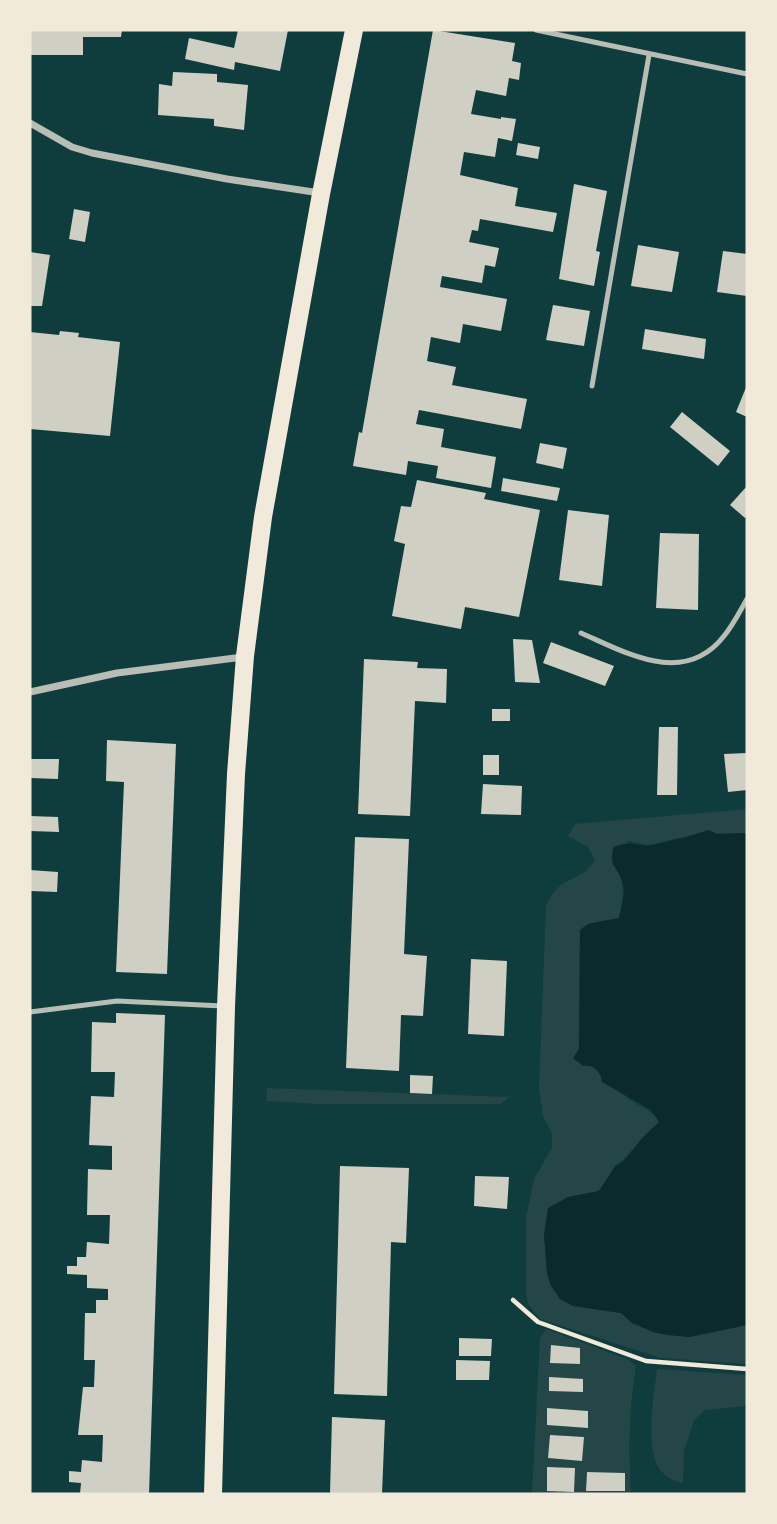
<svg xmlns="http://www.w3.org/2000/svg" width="777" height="1524" font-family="'PT Serif',serif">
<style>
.green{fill:#244646;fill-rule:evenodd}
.water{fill:#0a2a2b}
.building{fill:#cfcfc3}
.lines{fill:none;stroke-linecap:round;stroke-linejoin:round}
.path{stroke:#f1e9da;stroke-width:4.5}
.service{stroke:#b8beb3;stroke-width:5}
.minor{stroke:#b8beb3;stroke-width:7}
.primary{stroke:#f1e9da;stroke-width:18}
</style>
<rect width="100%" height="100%" fill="#0f3d3e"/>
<path class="green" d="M747,809V833L717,834L709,830L688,838H676L655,844L647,845L628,841L612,864C627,881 623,898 619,918L588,924L580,930L579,1049C591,1067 608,1083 625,1096C638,1107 649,1107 660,1122C644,1136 632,1152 617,1165C606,1174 608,1188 592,1193L544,1234L547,1273L560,1299L573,1306L621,1313L632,1323L689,1337L747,1325V1364L661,1358L540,1319L529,1305L526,1295V1218L534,1179L552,1148V1133L543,1116L539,1088L546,906C560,873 579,885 595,860L588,847L568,836L575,824Z
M267,1088L509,1097L501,1104H318L266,1101Z
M546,1329L627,1359L636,1366L631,1404L629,1449L631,1494H532L540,1338ZM547,1408L588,1411V1428L547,1425ZM550,1435L583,1437L582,1461L548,1458ZM547,1467L574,1468V1491H547ZM587,1472L624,1473L625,1491L586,1490Z
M657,1369L747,1375V1406L705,1410L694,1420L684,1451L683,1483C676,1481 669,1479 663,1473C643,1454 654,1395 657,1369Z"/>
<path class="water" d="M709,830L717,834L747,833V1325L689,1337L667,1335L653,1332L632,1323L621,1313L573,1306L560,1299L551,1286L547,1273L544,1234L548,1208L568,1197L599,1191L616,1165L623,1162L643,1137L659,1122L651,1110L602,1082C601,1071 594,1064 583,1066L573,1058L579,1049L580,930L588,924L619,918C621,909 624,898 624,889C623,870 606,866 614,847C634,839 637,848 653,845C672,841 690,836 709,830Z"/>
<path class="building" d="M30,30H122L121,37H83V55H30Z
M238,30H288L280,71L235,62L234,70L185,59L189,38L234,48Z
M433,30L515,43L512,61L521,63L519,80L509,78L506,96L476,90L471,114L501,119V117L516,119L512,141L498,138L495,157L464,152L460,175L518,188L515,206L557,213L553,232L480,219L478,231L472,230L469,242L499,248L495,267L485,265L482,283L442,276L440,287L507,299L501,331L463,324L460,343L431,337L427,361L456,367L452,385L527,399L521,429L419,410L416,424L444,429L441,447L496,457L491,488L436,478L438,466L408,461L406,475L353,466L359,432L362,433Z
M173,72L217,74V82L248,85L244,130L214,126V119L158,115L159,84L172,86Z
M518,143L540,147L538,159L516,155Z
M574,184L607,191L596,251L600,252L594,286L559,279Z
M74,209L90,212L85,242L69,239Z
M638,245L679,252L672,292L631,286Z
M723,251L747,254V296L717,292Z
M30,252L50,255L42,306H30Z
M553,305L590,311L584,346L546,340Z
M645,329L706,339L704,359L642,349Z
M60,331L79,333L78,337L120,342L110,436L30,429V332L59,335Z
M747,385V417L736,412Z
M682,412L730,451L718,466L670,427Z
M540,443L567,448L563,469L536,463Z
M503,478L560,488L557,501L501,491Z
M417,480L486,493L484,499L540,510L519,617L465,607L461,629L392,616L405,544L394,541L401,506L411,507Z
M747,486V515L745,518L730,505Z
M568,510L609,515L602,586L559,580Z
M660,533L699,534L698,610L656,608Z
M513,639L532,640L540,683L515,682Z
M551,642L614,666L605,686L543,663Z
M364,659L418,662L417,668L447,669L446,703L415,701L410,816L358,814Z
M492,709H510V721H492Z
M659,727H678L677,795H657Z
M107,740L176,744L167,974L116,972L124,782L106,781Z
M747,753V790L728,792L724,754Z
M483,755H499V775H483Z
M30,759H59L58,779L30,778Z
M483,784L522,786L521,815L481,814Z
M30,816L58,817L59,832L30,831Z
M355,837L409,839L404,954L427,956L423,1016L401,1015L399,1071L346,1068Z
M30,870L58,872L57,892L30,891Z
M471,959L507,961L504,1036L468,1034Z
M116,1013L165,1015L149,1494H80L81,1483L69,1482V1471L81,1472L82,1460L102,1462L103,1435H78L83,1387H94L95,1360H84L85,1313H96V1300H108V1289L87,1288V1275L67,1274V1266H77V1257H86L87,1242L109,1244L110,1215H87L88,1169L112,1170V1146L89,1145L91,1096L114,1097L115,1072H91L92,1022L116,1023Z
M410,1075L433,1076L432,1094L410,1093Z
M340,1166L409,1168L406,1243L391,1242L387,1396L334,1394Z
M475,1176L509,1177L507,1209L474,1206Z
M459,1338L492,1339L491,1356H459Z
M551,1345L580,1348V1364L550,1363Z
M456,1360L490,1361L489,1380H456Z
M549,1377L583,1379V1392L549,1391Z
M547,1408L588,1411V1428L547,1425Z
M332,1417L385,1420L382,1494H330Z
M550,1435L584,1437L582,1461L548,1458Z
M547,1467L575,1468L574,1492L547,1491Z
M587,1472L625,1473V1491H586Z"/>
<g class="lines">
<path class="path" d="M513,1300L538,1322L646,1361L747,1369"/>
<path class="service" d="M536,30L747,74
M592,386L649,55
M581,633C627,653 684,687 724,636C733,625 740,611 747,599
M30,1012L117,1001L223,1006"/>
<path class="minor" d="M30,123L72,147L92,153L227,179L320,193
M30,692L117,673L243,657"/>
<path class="primary" d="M213,1494L226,1007L236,774L245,656L263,517L321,194L354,30"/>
</g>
<rect width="777" height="1524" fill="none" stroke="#f1e9da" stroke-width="63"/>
</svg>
